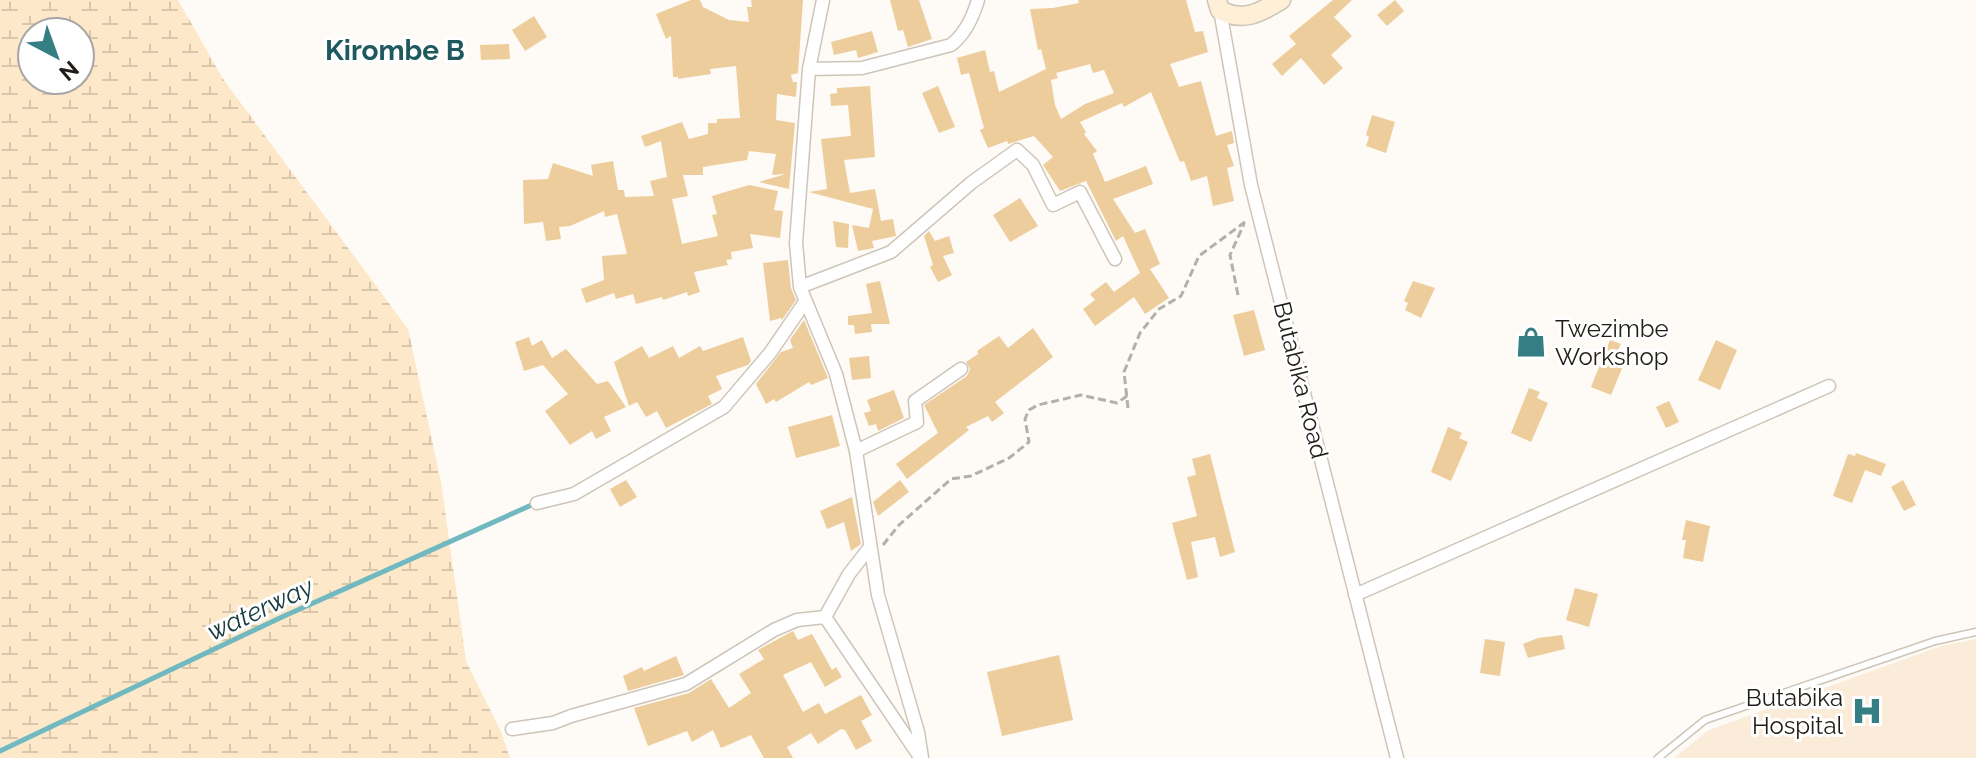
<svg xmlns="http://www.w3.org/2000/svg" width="1976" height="758" font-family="Raleway,sans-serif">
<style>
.built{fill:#faecd9}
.wetland{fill:url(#wetland-marsh);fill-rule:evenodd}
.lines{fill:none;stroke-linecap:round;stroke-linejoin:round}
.stream{stroke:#71b9c0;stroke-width:5}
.building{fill:#eecd9c;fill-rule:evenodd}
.lane-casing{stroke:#cec5b9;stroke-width:9}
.street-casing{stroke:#cec5b9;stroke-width:15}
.secondary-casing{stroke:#cec5b9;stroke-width:21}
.path{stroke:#b3b0ab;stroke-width:3;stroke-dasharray:8 4;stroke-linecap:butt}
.lane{stroke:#fff;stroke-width:6}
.street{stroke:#fff;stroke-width:12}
.secondary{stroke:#feefd7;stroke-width:18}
.labels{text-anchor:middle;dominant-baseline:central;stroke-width:6;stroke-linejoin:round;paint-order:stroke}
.poi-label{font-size:24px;fill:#201d18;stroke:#fff;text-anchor:start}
.street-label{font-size:24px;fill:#201d18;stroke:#fff}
.water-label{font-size:26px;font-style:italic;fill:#183c3f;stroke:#fff}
.quarter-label{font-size:28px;font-weight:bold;fill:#1e595e;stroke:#fff}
</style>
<defs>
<pattern id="wetland-marsh" width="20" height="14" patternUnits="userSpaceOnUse" patternTransform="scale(2)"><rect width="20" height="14" fill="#fde8c9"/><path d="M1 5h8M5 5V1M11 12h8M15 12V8" fill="none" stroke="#d9c7ac"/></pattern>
</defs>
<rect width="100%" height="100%" fill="#fefaf5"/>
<path class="built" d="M1976,639V758H1674L1709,730L1941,646Z"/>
<path class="wetland" d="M0,0H178L223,79L408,329L441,482L466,661L501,732L510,758H0ZM32,32H80V80H32Z"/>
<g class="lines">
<path class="stream" d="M0,751L282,617L536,503"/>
</g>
<path class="building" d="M691,0H700L703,7L729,20L749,22L747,7H752L751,0H803L798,73L791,75L793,82H797L796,97L777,94L776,120L795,123L789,189L759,182L786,174L772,175L776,154L749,151L747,160L703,167V175H683L688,196L672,199L682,244L718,236L712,215L717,214L712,196L749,185L778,191L774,210L783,211L780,238L750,234L753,248L731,252L732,259L726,260L728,265L694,272L700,292L688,296L687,292L663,300L662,297L636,304L633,294L616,299L614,293L586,303L581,289L604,280L602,256L627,254L617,214L605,217L604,211L570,226L559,227L561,239L546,241L543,222L524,224L523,180L548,179L553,163L593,176L591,165L613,161L618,190H624L625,197L654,196L650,181L667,177L661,141L645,147L641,136L682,122L689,139L708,134V123H717V119L740,118L736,66L710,69L711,74L678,79V77H673L671,36L666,39L656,14Z
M890,0H919L932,39L908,47L903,30L898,31Z
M1078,0H1186L1195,32L1203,31L1208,52L1170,64L1179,87L1201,81L1216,136L1232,131L1234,143L1227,145L1234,166L1227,168L1234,201L1213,206L1207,176L1191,181L1184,161L1180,162L1151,92L1124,107L1122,103L1080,122L1086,132L1084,134L1097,151L1093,154L1105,182L1146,166L1153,184L1113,199L1135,233L1145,229L1160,264L1150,269L1169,298L1145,314L1134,297L1095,326L1083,309L1095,300L1090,294L1106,282L1114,292L1140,273L1123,236L1116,241L1086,181L1060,191L1043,165L1053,157L1034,136L1008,144L1007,141L988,148L980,130L984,128L969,73L961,75L957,58L985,50L990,72L994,71L999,92L1046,69L1041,49L1038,50L1030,9L1053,8L1079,3ZM1090,64L1093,73L1104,70L1114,93L1085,104L1061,119L1055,105L1051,80L1058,78L1056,73Z
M1333,0H1352L1334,17L1352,36L1331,55L1343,68L1324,85L1301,58L1282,76L1272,64L1296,44L1289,36Z
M1395,0L1404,11L1387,26L1377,15Z
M534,16L547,37L525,51L512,30Z
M872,31L878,52L858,58L856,50L834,55L831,42Z
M509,44L510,59L481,60L480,45Z
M870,86L875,157L844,160L850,193L875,189L881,221L893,219L896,236L872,241L874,248L858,251L852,225L869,228L873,209L809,192L827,189L821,139L851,136L848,105L831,106L830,94L837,93V88Z
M938,86L955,127L939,133L922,93Z
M1372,115L1395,122L1386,153L1366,146L1369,137L1366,135Z
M1020,198L1038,226L1010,242L993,215Z
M833,221L849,224L848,248L836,247Z
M929,231L935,241L949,236L954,253L943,256L952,275L938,282L930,267L933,265L924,236Z
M788,260L791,288L796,300L782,320L781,318L770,321L763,263Z
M880,281L890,324H871L872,332L855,334L854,325H848V316L872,313L866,284Z
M1413,281L1435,288L1421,318L1405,310L1408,303L1404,301Z
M1254,310L1265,350L1244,356L1233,315Z
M804,320L828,378L811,385L809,382L776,402L774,399L766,404L756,384L781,352L793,348L790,340Z
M1033,328L1053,357L995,402L1004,413L992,422L988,416L966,427L969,430L907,479L896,464L938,433L924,405L967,376L970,369L966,362L978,354L977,351L999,336L1008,348Z
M529,337L532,346L542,340L552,358L566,349L597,384L608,381L626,407L604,417L611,431L596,439L592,431L570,445L545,411L568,394L543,365L524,371L515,342Z
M743,337L751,361L748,365L716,376L722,389L708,396L712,404L666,428L657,411L646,417L637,402L629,406L614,362L642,346L649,358L673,346L679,358L700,346L703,351Z
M1610,340L1621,344L1618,350L1628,354L1611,395L1591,387Z
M1716,340L1737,350L1720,390L1698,380Z
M869,356L871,378L852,380L849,358Z
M1529,388L1540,392L1537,398L1548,403L1531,442L1511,433Z
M894,390L904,418L878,431L876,424L869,426L864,413L871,411L867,400Z
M1669,401L1679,422L1666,428L1656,407Z
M832,415L840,446L796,458L788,427Z
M1448,427L1462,433L1459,438L1468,442L1451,481L1431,472Z
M1856,453L1886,464L1881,476L1865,470L1852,503L1833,496L1848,454L1855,456Z
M1210,454L1235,552L1220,557L1215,537L1191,542L1198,577L1187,580L1172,523L1197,516L1187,477L1196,475L1192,459Z
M626,480L637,497L620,507L610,489Z
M900,480L909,492L878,516L873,502Z
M1903,480L1916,505L1904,511L1891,487Z
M852,497L861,544L851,551L844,522L827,529L820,511Z
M1686,520L1710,526L1703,562L1683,558L1686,540H1682Z
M1575,588L1598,594L1589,627L1566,620Z
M793,631L798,640L812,634L832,670L836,667L842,677L825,687L811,662L783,675L803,712L819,703L825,714L861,695L872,715L861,721L872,741L856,750L845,730L841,729L818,744L811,733L787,747L793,758H764L751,735L721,748L713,730L692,742L687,731L648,746L634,708L689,693L711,679L729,708L751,693L739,674L764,659L758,650Z
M1562,635L1565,649L1528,658L1523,644L1538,638Z
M1485,639L1505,642L1500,676L1480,673Z
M1059,655L1073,720L1002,736L987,672Z
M676,656L684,675L628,691L623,676L642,667L644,671Z"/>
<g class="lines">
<g class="lane-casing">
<path id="lane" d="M1658,758L1705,720L1935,641L1976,632"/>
</g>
<g class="street-casing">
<path id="street" d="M823,0L809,69L796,243L800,287L836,374L856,451L878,595L918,732L922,758
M1220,10L1251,185L1397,758
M809,69L862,68L951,45C965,34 973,17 978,0
M800,287L891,252L971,183L1017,150L1033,165L1053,205L1080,192L1115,259
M856,451L917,422L915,401L961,369
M537,503L574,494L724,407L770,353L805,302
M1355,595L1829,386
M825,617L920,757
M512,729L553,723L571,716L686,684L774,630L797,620L825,617L849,574L870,547"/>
</g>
<g class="secondary-casing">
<path id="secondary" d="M1217,0L1220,10C1243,23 1261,12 1281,0"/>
</g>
<path class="path" d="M1238,295L1230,255L1244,224
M1128,408L1124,372L1140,333L1159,309L1181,296L1199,256L1245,222
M883,545L899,525L951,479L971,476L1009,458L1029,442L1025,419L1029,410L1038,405L1081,395L1117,403L1127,396"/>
<use href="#lane" class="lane"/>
<use href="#street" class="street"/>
<use href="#secondary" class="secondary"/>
</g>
<defs>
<g id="shop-bare" transform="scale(2.4)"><path d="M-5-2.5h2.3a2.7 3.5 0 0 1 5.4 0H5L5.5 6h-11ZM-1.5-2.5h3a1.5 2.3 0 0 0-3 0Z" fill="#357e84" stroke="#fff" stroke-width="2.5" paint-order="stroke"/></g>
<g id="hospital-bare" transform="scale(2.4)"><path d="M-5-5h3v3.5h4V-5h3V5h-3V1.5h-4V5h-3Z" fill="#357e84" stroke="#fff" stroke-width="2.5" paint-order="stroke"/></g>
</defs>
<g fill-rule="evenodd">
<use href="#shop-bare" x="1531" y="342"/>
<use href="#hospital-bare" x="1867" y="711"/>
</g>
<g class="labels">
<g class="poi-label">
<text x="1555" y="328">Twezimbe<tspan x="1555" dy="28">Workshop</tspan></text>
<text x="1843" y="697" text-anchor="end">Butabika<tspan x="1843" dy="28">Hospital</tspan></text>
</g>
<g class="street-label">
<text transform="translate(1301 380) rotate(76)">Butabika Road</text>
</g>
<g class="water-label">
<text transform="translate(260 609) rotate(-25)">waterway</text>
</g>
<g class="quarter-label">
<text x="395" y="50">Kirombe B</text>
</g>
</g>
<g transform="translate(56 56) rotate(139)"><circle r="38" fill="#ffffff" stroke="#a6a5a3" stroke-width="2"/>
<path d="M0-6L14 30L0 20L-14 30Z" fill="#357e84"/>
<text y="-12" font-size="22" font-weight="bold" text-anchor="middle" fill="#201d18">N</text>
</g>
</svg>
